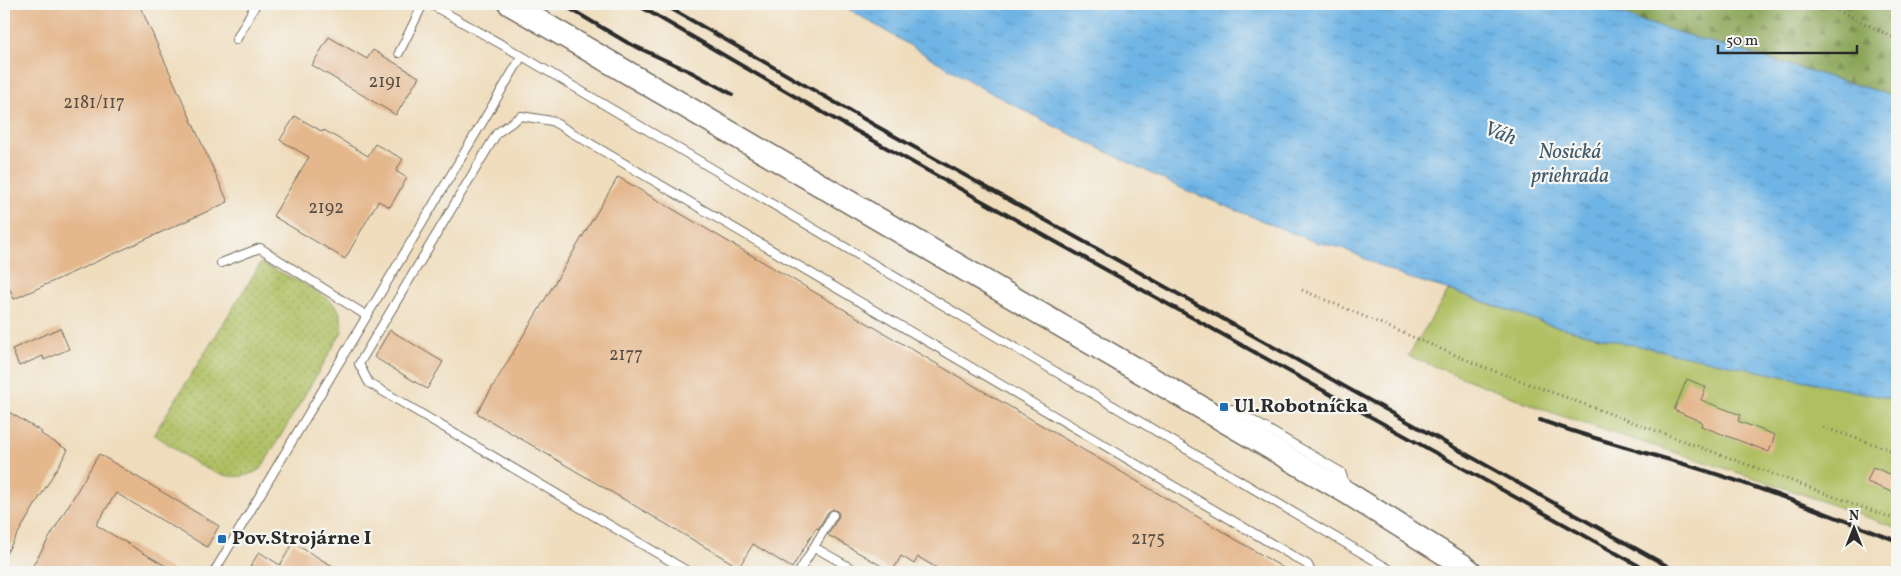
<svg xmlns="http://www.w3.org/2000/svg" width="1901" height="576" font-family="Vollkorn,serif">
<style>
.grass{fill:url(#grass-dots);stroke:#6d7546}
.forest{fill:url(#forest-firs);stroke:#5b6842}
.garden{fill:#afbf62;stroke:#6d7546}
.water{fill:url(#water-ripples);stroke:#4c7088}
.building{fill:#e4b78d}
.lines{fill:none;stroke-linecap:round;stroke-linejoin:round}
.lane-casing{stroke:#70695e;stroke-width:10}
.secondary-casing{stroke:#70695e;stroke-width:25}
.path{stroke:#70695e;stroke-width:3;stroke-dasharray:1 4;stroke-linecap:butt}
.lane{stroke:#fff;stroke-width:8}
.secondary{stroke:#fff;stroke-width:22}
.rail{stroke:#2b2b2b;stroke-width:4}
.poi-dot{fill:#1f6fb2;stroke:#f6f6f2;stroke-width:2}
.labels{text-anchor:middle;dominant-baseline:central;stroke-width:4.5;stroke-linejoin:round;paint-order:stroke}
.number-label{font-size:18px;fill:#594e44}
.poi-label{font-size:20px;font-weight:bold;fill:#2b2b2b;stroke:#f6f6f2;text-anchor:start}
.water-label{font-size:21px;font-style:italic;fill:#425b6c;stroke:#f6f6f2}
</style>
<defs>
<pattern id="grass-dots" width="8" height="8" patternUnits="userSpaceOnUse" patternTransform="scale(1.25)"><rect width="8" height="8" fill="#afbf62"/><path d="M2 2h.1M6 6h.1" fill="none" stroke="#8f9b51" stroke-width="1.8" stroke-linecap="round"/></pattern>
<pattern id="forest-firs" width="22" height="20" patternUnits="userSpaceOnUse" patternTransform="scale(1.25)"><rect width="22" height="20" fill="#8ba658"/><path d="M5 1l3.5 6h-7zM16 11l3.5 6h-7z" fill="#728749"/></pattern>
<pattern id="water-ripples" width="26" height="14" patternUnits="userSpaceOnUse" patternTransform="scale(1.25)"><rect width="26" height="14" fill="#6eb4e5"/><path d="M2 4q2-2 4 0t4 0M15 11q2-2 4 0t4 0" fill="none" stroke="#5b93ba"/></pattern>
</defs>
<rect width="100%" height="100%" fill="#f6f6f2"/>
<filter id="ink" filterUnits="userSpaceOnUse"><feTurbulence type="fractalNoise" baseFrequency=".02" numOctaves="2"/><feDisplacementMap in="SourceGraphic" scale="10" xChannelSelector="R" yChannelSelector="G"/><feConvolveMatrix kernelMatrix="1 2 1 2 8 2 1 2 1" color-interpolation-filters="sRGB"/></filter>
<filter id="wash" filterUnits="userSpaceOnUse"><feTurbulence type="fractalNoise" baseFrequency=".0096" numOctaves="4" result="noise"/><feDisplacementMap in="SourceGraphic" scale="20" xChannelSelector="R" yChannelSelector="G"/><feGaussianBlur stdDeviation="1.12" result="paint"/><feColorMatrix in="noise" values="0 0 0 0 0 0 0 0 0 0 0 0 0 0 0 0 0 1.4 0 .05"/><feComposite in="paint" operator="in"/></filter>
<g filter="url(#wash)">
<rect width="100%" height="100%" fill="#efddbd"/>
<path class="grass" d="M261,263C278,272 330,294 338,309C342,316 342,325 342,332L261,469C257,471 252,474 247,475C215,484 179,451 154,434Z"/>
<path class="forest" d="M1598,4H1897V97L1640,21Z"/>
<path class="garden" d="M1449,290L1550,325L1629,344L1897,400V528L1779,486L1693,458L1615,434L1553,413L1408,356Z"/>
<path class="water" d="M840,4H1598L1640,21L1897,97V400L1629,344L1550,325L1450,290L1402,276L1342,248L1315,242L1183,189L1052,125L980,87Z"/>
<g id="blocks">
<path class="building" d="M4,4H139L228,202L14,299L4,275Z
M329,37L367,59L373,50L419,77L396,115L312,65Z
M295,116L323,132L324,130L368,156L375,144L403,159L396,171L407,178L390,207L378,201L345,259L273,216L309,157L280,140Z
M618,177L1210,524L1290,572H944L918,557L914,564L901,556L892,572L828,535L839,516L838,512L833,509L828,512L818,529L816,528L792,568L753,544L739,567L477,413Z
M60,328L69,349L44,360L43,356L19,366L12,349Z
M390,330L443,362L427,389L374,357Z
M1687,379L1706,387L1701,400L1741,415L1738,421L1775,435L1769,452L1701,426L1702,422L1674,410Z
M4,409L42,432L41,434L68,450L4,557Z
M99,454L219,526L207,547L116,493L96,525L176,572H29Z
M1873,467L1897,477V494L1867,482Z
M293,543L343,572H247L259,552L280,565Z"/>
</g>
</g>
<g filter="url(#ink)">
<use href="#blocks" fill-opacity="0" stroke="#70695e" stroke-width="1"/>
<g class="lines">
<g class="lane-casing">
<path id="lane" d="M430,4L522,56L1394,572
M236,40L256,4
M399,53L423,4
M221,263L260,248L367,316
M1218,411L1233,409L1341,472L1345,485
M814,547L858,572
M214,572L522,56
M689,572L369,383L359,364L497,133L521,116L552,121L1308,565L1311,572
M799,572L833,515"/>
</g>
<g class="secondary-casing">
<path id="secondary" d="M510,4L1346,492L1464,566L1471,572"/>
</g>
<path class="path" d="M1824,4L1897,39
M1302,290L1481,366L1897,520
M1823,427L1897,452"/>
<use href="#lane" class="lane"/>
<use href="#secondary" class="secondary"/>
<path class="rail" d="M562,4L628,43L691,72L732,94
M636,4L813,107L1650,572
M663,4L878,127L1678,572
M1540,420C1600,442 1662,456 1722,476C1782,495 1839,519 1897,541"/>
</g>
</g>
<g class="poi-dot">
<rect x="1219" y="402" width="10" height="10" rx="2.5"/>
<rect x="217" y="534" width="10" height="10" rx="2.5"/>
</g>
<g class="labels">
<g class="number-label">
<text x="385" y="82">2191</text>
<text x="94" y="103">2181/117</text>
<text x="326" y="208">2192</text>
<text x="626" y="355">2177</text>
<text x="1148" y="539">2175</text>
</g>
<g class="poi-label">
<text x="1234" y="407">Ul.Robotnícka</text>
<text x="232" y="539">Pov.Strojárne I</text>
</g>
<g class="water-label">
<text transform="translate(1500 134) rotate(21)">Váh</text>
<text x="1570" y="152">Nosická<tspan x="1570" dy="24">priehrada</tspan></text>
</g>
</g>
<rect width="1901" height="576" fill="none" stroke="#f6f6f2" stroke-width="20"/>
<g transform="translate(1854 528)" stroke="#f6f6f2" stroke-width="4" paint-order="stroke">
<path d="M0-4L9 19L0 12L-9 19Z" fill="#2b2b2b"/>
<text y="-8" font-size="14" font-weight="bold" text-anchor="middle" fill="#2b2b2b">N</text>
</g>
<path d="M1718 45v8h139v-8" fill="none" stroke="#2b2b2b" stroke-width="2.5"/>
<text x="1726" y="45" font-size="15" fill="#2b2b2b" stroke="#f6f6f2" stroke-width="4" paint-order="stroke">50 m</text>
</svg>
